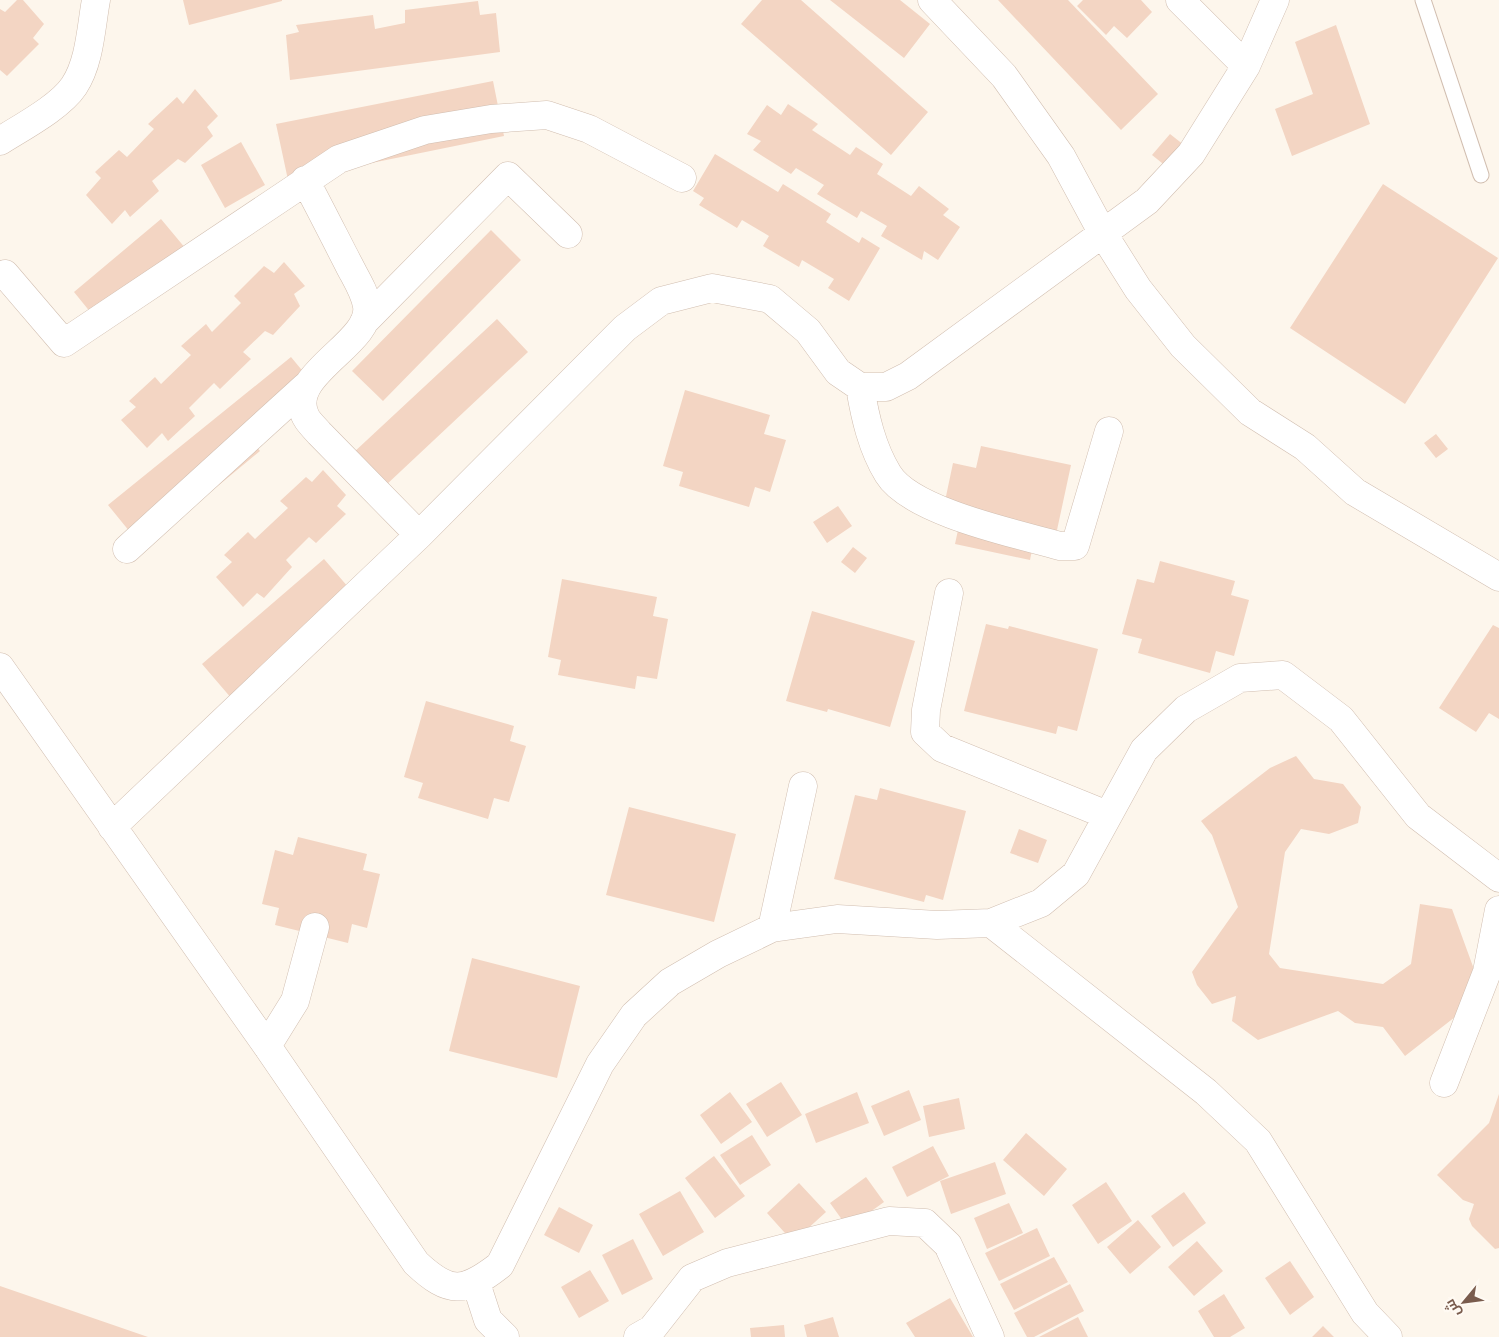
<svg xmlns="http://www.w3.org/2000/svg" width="1499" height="1337" font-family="'Varela Round',Cairo,sans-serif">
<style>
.building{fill:#f3d5c3}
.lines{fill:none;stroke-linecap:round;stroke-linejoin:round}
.lane-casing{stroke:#d1beb0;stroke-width:17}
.street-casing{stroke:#d1beb0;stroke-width:29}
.lane{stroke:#fff;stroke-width:15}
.street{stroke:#fff;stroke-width:28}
</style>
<rect width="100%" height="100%" fill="#fdf6ec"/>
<path class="building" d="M17,0H23L44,24L33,38L39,44L7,76L0,70V9L5,12Z
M183,0H282V1L189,25Z
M762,0H801L928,112L891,155L741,24Z
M830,0H900L930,24L904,58Z
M998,0H1068L1158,94L1121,130Z
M1083,0H1141L1152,12L1127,38L1114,26L1106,35L1077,6Z
M478,1L480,15L496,13L500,52L290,80L286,35L299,32L296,25L373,15L375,29L405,23V10Z
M1336,25L1370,124L1292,156L1275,109L1313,94L1295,42Z
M493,81L504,136L288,180L276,124Z
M195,89L218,116L207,127L213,136L185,163L178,159L152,181L159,191L130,217L125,210L112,224L86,195L101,178L95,172L119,150L127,157L154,129L148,124L177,97L183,104Z
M788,104L818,124L812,130L850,155L856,147L883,164L877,174L911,196L919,186L949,209L943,215L960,227L938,260L924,251L922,260L881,236L887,226L861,211L857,218L817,194L824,185L796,168L791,174L753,150L761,141L747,134L767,105L781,115Z
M1170,134L1189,149L1172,171L1152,155Z
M241,142L265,185L225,208L201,165Z
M715,154L778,192L783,184L831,214L826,222L859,243L862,237L880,248L849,301L828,288L834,279L802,260L799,267L763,246L769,236L742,220L737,228L699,205L704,198L693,191Z
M1383,184L1498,258L1405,404L1290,328Z
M161,219L191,255L104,329L74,292Z
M491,230L521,260L383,401L352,371Z
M284,262L305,286L294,294L300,306L273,335L265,331L243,352L251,359L220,389L214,383L189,408L195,416L168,441L162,433L147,448L121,420L136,407L129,401L155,377L161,384L191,355L181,346L206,324L212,332L241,303L234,296L264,266L274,273Z
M497,319L528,352L369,501L338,467Z
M291,357L315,386L250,439L260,451L143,548L108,505Z
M685,390L770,415L764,434L786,440L770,492L755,487L749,507L679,486L683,472L663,466Z
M1436,434L1448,449L1436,458L1424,443Z
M981,446L1071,465L1054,544L1034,540L1030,560L955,544L958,530L940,525L953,463L976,468Z
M323,470L346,495L337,506L346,514L316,543L309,537L286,560L292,567L264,598L257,593L243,607L216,577L232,562L224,555L248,532L255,539L288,508L280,501L306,477L312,482Z
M838,506L852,526L827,543L813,522Z
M853,547L867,558L855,573L841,562Z
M324,559L355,595L232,699L202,664Z
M1160,561L1235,581L1231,595L1249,600L1234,656L1216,651L1210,673L1138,653L1142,639L1122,634L1137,579L1154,583Z
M562,579L657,597L653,616L668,619L657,679L637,676L635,689L558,675L561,660L548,657Z
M812,611L915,641L890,727L828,709L827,712L786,701Z
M986,624L1008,629L1009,626L1098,649L1077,731L1058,726L1056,734L964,711Z
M1493,625L1499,628V719L1489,713L1476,732L1439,708Z
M426,701L514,726L510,741L526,746L509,802L494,798L488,819L418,798L423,783L404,777Z
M1296,756L1314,779L1343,784L1361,807L1358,823L1329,834L1301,829L1285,852L1269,954L1280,968L1383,984L1411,964L1420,904L1452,909L1479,983L1455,1017L1405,1056L1383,1027L1355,1023L1338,1011L1258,1040L1232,1021L1236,996L1212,1004L1197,985L1192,972L1238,907L1212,835L1201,821L1270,768Z
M880,788L966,811L943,900L926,895L924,902L834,879L855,795L877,800Z
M629,807L736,834L714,922L606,895Z
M1019,829L1047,840L1038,863L1010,853Z
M298,837L367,854L363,870L380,874L367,928L352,924L348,943L275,925L279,908L262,904L275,850L293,855Z
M472,958L580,986L557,1078L449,1051Z
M781,1082L802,1115L767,1137L746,1104Z
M909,1090L921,1120L884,1136L871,1106Z
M730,1092L752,1122L721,1144L700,1115Z
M857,1092L869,1123L816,1143L805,1114Z
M1499,1094V1248L1495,1249L1472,1226L1469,1219L1474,1204L1463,1200L1437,1175L1489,1123Z
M959,1098L965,1129L929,1137L923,1106Z
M1026,1133L1067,1169L1044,1196L1003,1160Z
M752,1135L771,1165L740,1185L720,1155Z
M933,1146L949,1176L907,1197L892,1167Z
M714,1156L745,1196L715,1218L685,1178Z
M995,1162L1006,1194L951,1214L940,1181Z
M866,1177L884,1202L848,1228L830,1203Z
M1106,1182L1132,1221L1098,1244L1072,1205Z
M799,1183L826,1212L793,1242L767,1213Z
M680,1191L704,1232L663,1256L639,1214Z
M1184,1192L1206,1223L1173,1247L1151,1216Z
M1009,1203L1023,1233L987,1249L974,1218Z
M559,1207L593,1225L579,1253L544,1235Z
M1138,1220L1161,1247L1130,1274L1107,1247Z
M1037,1228L1050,1256L999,1281L985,1253Z
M633,1239L653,1279L622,1295L602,1255Z
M1197,1241L1223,1271L1194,1296L1168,1267Z
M1054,1257L1068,1282L1014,1310L1000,1284Z
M1290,1261L1314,1297L1290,1315L1265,1278Z
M590,1270L609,1301L579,1318L561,1287Z
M1070,1284L1084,1311L1034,1337H1027L1014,1313Z
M0,1286L148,1337H0Z
M1224,1294L1245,1328L1230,1337H1214L1198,1311Z
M950,1298L973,1337H915L906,1323Z
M833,1317L839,1337H807L804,1325Z
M1078,1317L1088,1337H1039Z
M784,1325L785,1337H751L750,1328Z
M1323,1326L1334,1337H1312Z"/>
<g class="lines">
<g class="lane-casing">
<path id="lane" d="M1423,0L1481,175"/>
</g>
<g class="street-casing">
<path id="street" d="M932,0L1004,76L1061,156L1102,232L1138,289L1183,346L1250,412L1305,447L1355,492L1499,577
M1180,0L1246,66
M0,141C22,127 60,107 74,86C90,62 91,27 96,0
M305,180C320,208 334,236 349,265C355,277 365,292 367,306C373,343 286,374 305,415C307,421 314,427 319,433L419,535
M5,274L64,343L339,159L425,130L491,119L547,115L589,129L682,178
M364,322L508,176L568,234
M860,387C865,417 872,448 888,474C911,512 1018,534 1060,546H1075L1109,431
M127,549L305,387
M949,593L926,710L925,732L942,748L1107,815
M0,667L267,1046L416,1263C450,1295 464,1293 500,1265L600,1064L634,1015L670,982L718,954L772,928L837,919L937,925L991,923L1041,903L1076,874L1144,750L1186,709L1240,678L1283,675L1341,719L1418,816L1499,878
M112,827L419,535L625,328L661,301L712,288L770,299L808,331L838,372L860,387H886L908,376L1147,201L1191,154L1246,66L1275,0
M991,923L1206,1092L1258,1141L1365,1313L1388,1337
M772,928L803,786
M267,1046L295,1001L315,927
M1444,1083L1487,972L1499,910
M476,1283L488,1320L505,1337
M638,1337L652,1329L692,1278L727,1263L889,1221L925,1223L948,1245L990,1337"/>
</g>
<use href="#lane" class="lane"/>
<use href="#street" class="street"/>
</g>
<g transform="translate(1464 1302) rotate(241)" stroke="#fffaf3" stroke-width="4" paint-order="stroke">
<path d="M0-4L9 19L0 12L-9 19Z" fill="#7a5c4d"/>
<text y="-8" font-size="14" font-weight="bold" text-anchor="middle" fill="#7a5c4d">ش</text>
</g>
</svg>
